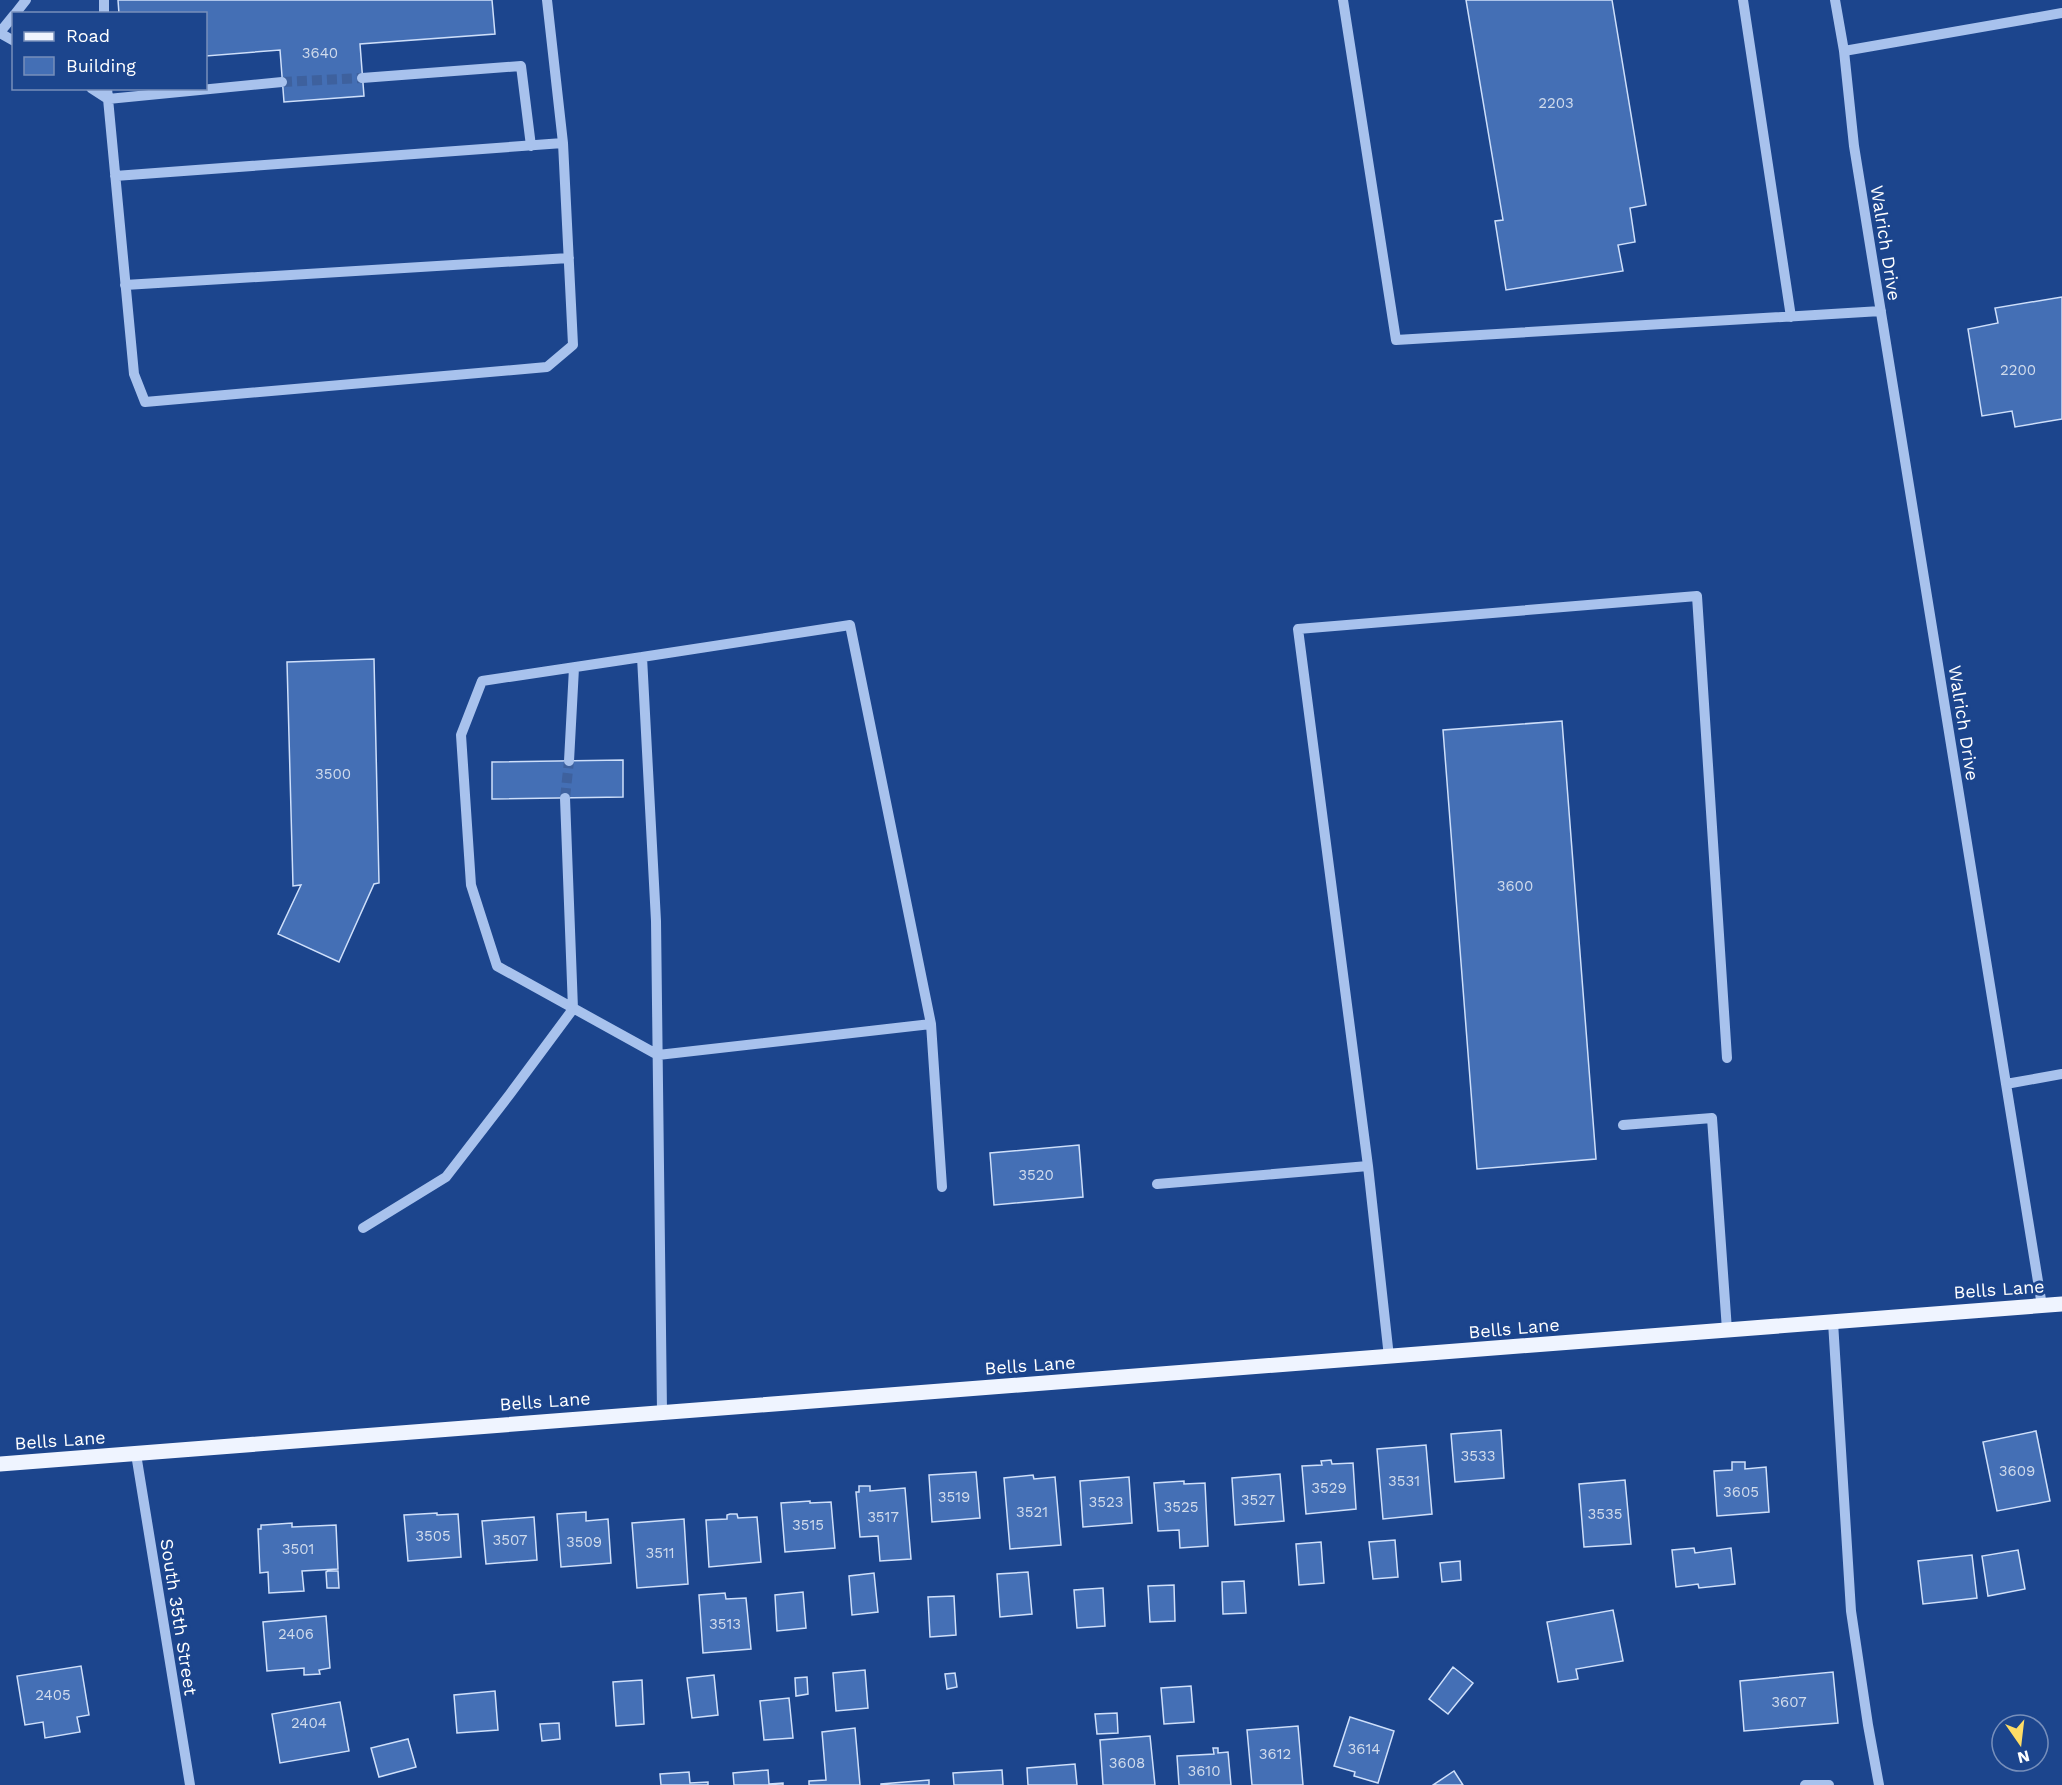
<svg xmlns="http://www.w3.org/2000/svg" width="2062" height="1785" font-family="'Work Sans',sans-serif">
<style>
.building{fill:#446fb5;stroke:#cedffa;stroke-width:1.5}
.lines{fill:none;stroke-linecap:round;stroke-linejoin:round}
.minor-tunnel{stroke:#3e619e;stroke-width:10;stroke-dasharray:10 5;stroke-linecap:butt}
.minor{stroke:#a8c2ed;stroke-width:10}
.major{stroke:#eff4ff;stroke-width:15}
.labels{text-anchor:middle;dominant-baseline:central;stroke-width:6;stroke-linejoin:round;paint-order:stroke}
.number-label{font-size:15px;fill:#d0dbec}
.street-label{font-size:18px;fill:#fff;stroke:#1c458d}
</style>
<rect width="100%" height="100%" fill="#1c458d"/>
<path class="building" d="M118,0H492L495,34L360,44L364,96L284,102L280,50L206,56V14H119Z
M1466,0H1612L1646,205L1630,208L1635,242L1618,245L1623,271L1506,290L1495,221L1503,220Z
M2062,297V419L2015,427L2012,411L1982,416L1968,329L1998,323L1995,308Z
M374,659L379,883L374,884L339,962L278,934L301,885L293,886L287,662Z
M1562,721L1596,1159L1477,1169L1443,730Z
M623,760V797L492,799V762Z
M1079,1145L1083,1197L994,1205L990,1153Z
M1501,1430L1504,1478L1455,1482L1451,1434Z
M2036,1431L2050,1501L1997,1511L1983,1442Z
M1426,1445L1432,1514L1383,1519L1377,1449Z
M1331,1460L1332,1464L1353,1463L1356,1509L1306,1514L1302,1466L1322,1465L1321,1461Z
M1732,1462H1745V1469L1766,1467L1769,1512L1717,1516L1714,1471L1732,1470Z
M976,1472L980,1518L932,1522L929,1475Z
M1280,1474L1284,1521L1235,1525L1232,1478Z
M1033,1475L1034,1479L1055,1477L1061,1545L1010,1549L1004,1478Z
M1129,1477L1132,1523L1083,1527L1080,1481Z
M1625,1480L1631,1544L1584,1547L1579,1484Z
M1184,1481V1484L1205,1483L1208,1546L1180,1548L1179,1530L1158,1531L1154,1483Z
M859,1486H870V1491L905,1488L911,1559L880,1561L878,1536L860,1537L856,1492H859Z
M810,1501V1503L831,1502L835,1548L785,1552L781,1503Z
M586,1512V1521L608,1519L611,1563L561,1567L557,1514Z
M437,1513V1515L458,1514L461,1557L408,1561L404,1515Z
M730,1514H737L738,1518L757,1517L761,1562L709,1567L706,1520L727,1519V1515Z
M534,1517L537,1560L486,1564L482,1521Z
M684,1519L688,1584L637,1588L632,1523Z
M292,1523V1527L336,1525L338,1569L302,1571L304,1591L269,1593L268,1572L260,1573L258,1529H261V1525H264Z
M1395,1540L1398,1577L1373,1579L1369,1542Z
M1321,1542L1324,1583L1299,1585L1296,1544Z
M1694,1548L1695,1553L1731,1548L1735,1584L1699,1588L1698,1584L1676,1587L1672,1550Z
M2018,1550L2025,1589L1988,1596L1982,1556Z
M1972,1555L1977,1598L1923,1604L1918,1561Z
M1460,1561L1461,1580L1442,1582L1440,1563Z
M328,1571H338L339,1588H327L326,1572Z
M1028,1572L1032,1614L1000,1617L997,1574Z
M874,1573L878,1612L852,1615L849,1576Z
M1244,1581L1246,1613L1223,1614L1222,1582Z
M1174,1585L1175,1621L1150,1622L1148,1586Z
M1103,1588L1105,1626L1077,1628L1074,1590Z
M803,1592L806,1628L777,1631L775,1595Z
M725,1593L726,1599L746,1598L751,1649L703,1653L699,1595Z
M954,1596L956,1635L930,1637L928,1597Z
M1613,1610L1623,1661L1576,1669L1578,1679L1558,1682L1547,1622Z
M326,1616L330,1668L319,1670L320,1674L304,1675V1668L267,1671L263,1622Z
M81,1666L89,1715L77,1717L80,1732L45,1738L43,1722L25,1725L17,1676Z
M1453,1667L1473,1683L1448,1714L1429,1699Z
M865,1670L868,1708L836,1711L833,1673Z
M1833,1672L1838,1723L1744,1731L1740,1681Z
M955,1673L957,1687L947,1689L945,1674Z
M714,1675L718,1715L692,1718L687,1678Z
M807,1677L808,1694L796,1696L795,1678Z
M642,1680L644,1724L616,1726L613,1682Z
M1191,1686L1194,1722L1164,1724L1161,1688Z
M495,1691L498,1730L457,1733L454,1695Z
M789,1698L793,1738L764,1740L760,1701Z
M340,1702L349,1751L280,1763L272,1714Z
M1117,1713L1118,1733L1097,1734L1095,1714Z
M1350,1717L1394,1731L1378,1783L1354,1776L1355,1772L1334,1766Z
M559,1723L560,1739L542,1741L540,1724Z
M1298,1726L1303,1785H1252L1247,1730Z
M855,1728L860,1785H809V1781L826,1780L822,1732Z
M1150,1736L1155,1785H1103L1100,1740Z
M408,1739L416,1767L379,1777L371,1748Z
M1213,1748H1218V1753L1228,1752L1231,1785H1179L1177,1756L1214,1754Z
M1075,1764L1077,1785H1028L1027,1768Z
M768,1770L769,1784L783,1783V1785H734L733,1773Z
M1002,1770L1003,1785H954L953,1773Z
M1454,1771L1463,1785H1433Z
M689,1772L690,1783L708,1782V1785H661L660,1774Z
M929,1780V1785H881V1784Z"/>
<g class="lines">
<path class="minor-tunnel" d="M282,82L362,78
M565,798L569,761"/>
<path class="minor" d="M104,0V14
M1343,0L1396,340L1881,311
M1743,0L1791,317
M1835,0L1844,51L1854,146L2042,1306
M15,14L26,0
M0,32L14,15
M0,33L14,41
M1844,51L2062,13
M362,78L521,66L531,146
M91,88L108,99L282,82
M107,88L134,374L145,402L547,367L573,345L563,143L547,0
M115,176L563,143
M125,285L569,258
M642,657L482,681L461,735L471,885L497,966L658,1055L931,1024L850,625L642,657L656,921L662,1412
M569,761L574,668
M931,1024L942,1187
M2006,1084L2062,1074
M1623,1125L1712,1118L1727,1330
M1157,1184L1368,1166
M363,1228L446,1177L510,1094L573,1009L565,798
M1833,1322L1851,1611L1868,1725L1879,1785
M1389,1357L1368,1166L1298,629L1697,596L1727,1058
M136,1454L190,1785
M1805,1785H1829"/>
<path class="major" d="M0,1464L2062,1304"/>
</g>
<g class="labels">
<g class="number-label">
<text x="320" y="53">3640</text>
<text x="1556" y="103">2203</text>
<text x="2018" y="370">2200</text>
<text x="333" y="774">3500</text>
<text x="1515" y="886">3600</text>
<text x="1036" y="1175">3520</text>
<text x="1478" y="1456">3533</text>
<text x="2017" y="1471">3609</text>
<text x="1404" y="1481">3531</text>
<text x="1329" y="1488">3529</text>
<text x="1741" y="1492">3605</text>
<text x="954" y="1497">3519</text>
<text x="1258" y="1500">3527</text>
<text x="1106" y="1502">3523</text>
<text x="1181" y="1507">3525</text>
<text x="1032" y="1512">3521</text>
<text x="1605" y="1514">3535</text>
<text x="883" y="1517">3517</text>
<text x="808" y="1525">3515</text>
<text x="433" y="1536">3505</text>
<text x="510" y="1540">3507</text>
<text x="584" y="1542">3509</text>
<text x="298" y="1549">3501</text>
<text x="660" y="1553">3511</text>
<text x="725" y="1624">3513</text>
<text x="296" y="1634">2406</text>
<text x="53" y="1695">2405</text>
<text x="1789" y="1702">3607</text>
<text x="309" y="1723">2404</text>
<text x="1364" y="1749">3614</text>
<text x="1275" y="1754">3612</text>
<text x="1127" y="1763">3608</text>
<text x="1204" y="1771">3610</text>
</g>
<g class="street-label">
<text transform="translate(1886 243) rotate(81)">Walrich Drive</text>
<text transform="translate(1964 723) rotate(81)">Walrich Drive</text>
<text transform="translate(1999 1289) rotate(-4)">Bells Lane</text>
<text transform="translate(1514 1328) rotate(-5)">Bells Lane</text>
<text transform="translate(1030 1365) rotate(-4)">Bells Lane</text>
<text transform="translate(545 1401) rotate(-4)">Bells Lane</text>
<text transform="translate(60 1440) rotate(-4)">Bells Lane</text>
<text transform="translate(179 1617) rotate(81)">South 35th Street</text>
</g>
</g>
<rect x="12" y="12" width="195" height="78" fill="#1c458d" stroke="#778fbb" stroke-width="1.5"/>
<rect x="24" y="32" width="30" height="9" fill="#eff4ff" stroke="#778fbb" stroke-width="1.5"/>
<text x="66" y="42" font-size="18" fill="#ffffff">Road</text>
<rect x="24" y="57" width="30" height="18" fill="#446fb5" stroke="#778fbb" stroke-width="1.5"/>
<text x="66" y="72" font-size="18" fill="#ffffff">Building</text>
<g transform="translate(2020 1743) rotate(166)"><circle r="28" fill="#1c458d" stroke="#778fbb" stroke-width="1.5"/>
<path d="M0-4.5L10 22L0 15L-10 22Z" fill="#fedd66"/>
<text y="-9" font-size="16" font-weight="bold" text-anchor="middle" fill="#ffffff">N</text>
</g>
</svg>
